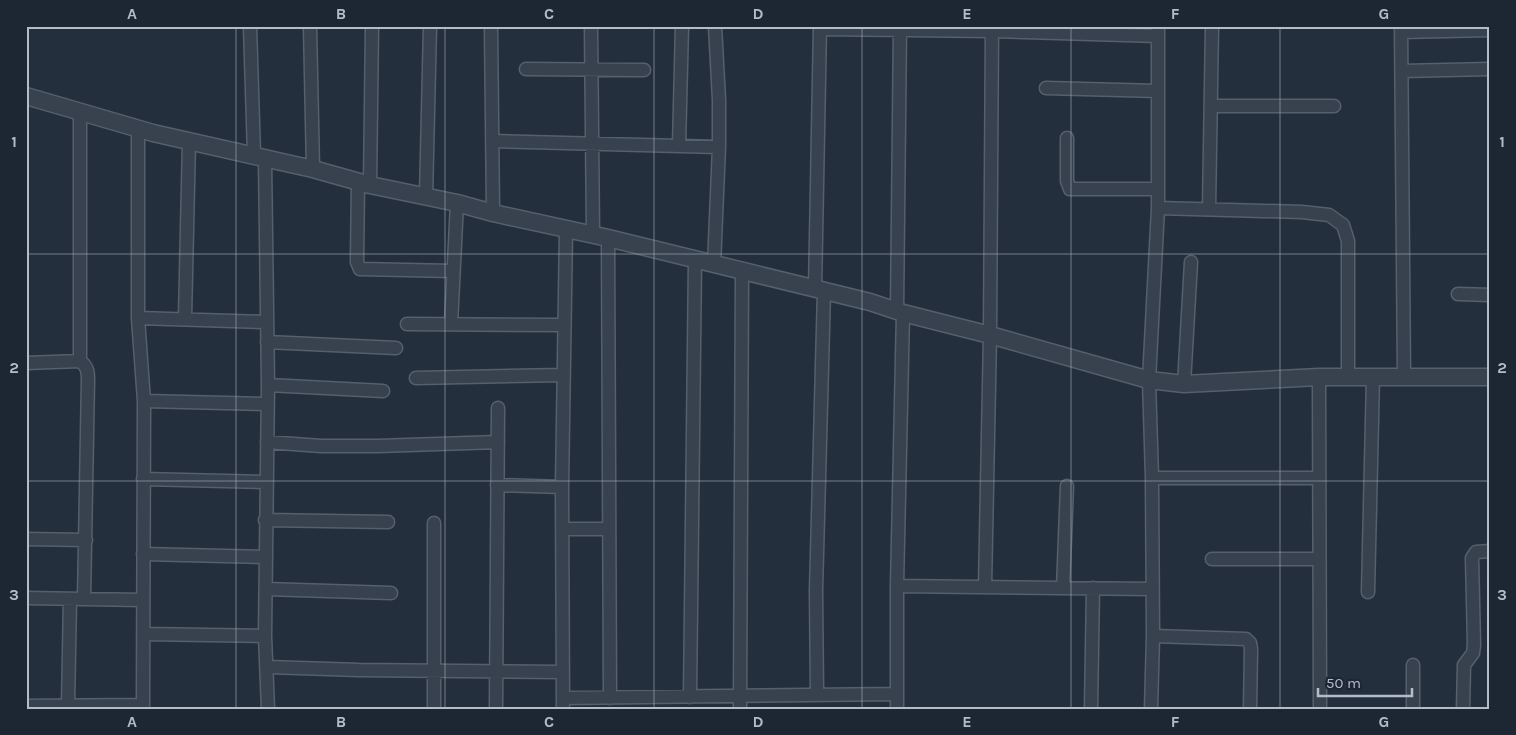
<svg xmlns="http://www.w3.org/2000/svg" width="1516" height="735" font-family="Karla,sans-serif">
<style>
.lines{fill:none;stroke-linecap:round;stroke-linejoin:round}
.minor-casing{stroke:#565f6c;stroke-width:15}
.tertiary-casing{stroke:#565f6c;stroke-width:19}
.minor{stroke:#38414e;stroke-width:12}
.tertiary{stroke:#38414e;stroke-width:16}
.grid{fill:none;stroke:#b4bcc9;stroke-width:1;stroke-opacity:0.55}
.neatline{fill:none;stroke:#b4bcc9;stroke-width:2}
.grid-label{font-size:16px;text-anchor:middle;font-weight:bold;fill:#b4bcc9}
</style>
<rect width="100%" height="100%" fill="#242f3e"/>
<g class="lines">
<g class="minor-casing">
<path id="minor" d="M250,26L254,155
M310,26L313,169
M491,26L493,213
M591,26L593,236
M1401,26L1404,377
M820,29L992,31L1158,36
M1401,32L1490,30
M526,69L644,70
M1402,71L1490,69
M1046,88L1158,91
M1211,106H1334
M80,111V361C87,366 88,371 88,379L84,599
M138,128V318L144,401L143,709
M1067,138V181L1070,189H1158
M492,141L719,147
M679,145L682,26
M265,159L268,385L265,636L268,709
M358,181L357,262L360,269L453,271
M370,185L372,27
M426,197L430,26
M1158,208L1302,212L1329,215L1343,225L1348,241V377
M1209,209L1212,26
M608,238L610,698
M714,265L719,147V100L715,26
M815,290L820,26
M1458,294L1490,295
M897,311L900,26
M138,318L266,322
M185,318L189,141
M407,324L564,325
M451,324L457,203
M267,342L396,348
M26,363L80,361
M1319,377L1320,709
M416,378L563,375
M1184,384L1191,262
M268,385L383,391
M144,401L267,404
M267,442L321,446H378L498,442
M1152,478H1319
M143,479L266,482
M497,485L562,487
M265,520L388,522
M562,529H609
M26,539L86,540
M143,554L265,557
M1212,559H1319
M897,586L1152,589
M985,587L990,335L992,26
M1063,588L1067,486
M266,589L391,593
M1368,592L1373,377
M26,598L143,600
M143,634L265,636
M1153,636L1246,639L1250,643L1251,649L1250,709
M268,667L359,670L562,672
M817,695L816,591L824,291
M690,697L695,259
M563,698L897,694
M68,705L70,599
M26,706L143,705
M434,709V523
M496,709L498,408
M563,709L562,487L566,230
M740,709L742,271
M897,709V586L903,313
M1091,709L1093,588
M1151,709L1153,636L1152,478L1149,380L1158,208V26
M1413,709V665
M1463,709L1464,665L1473,653L1474,645L1472,558L1476,552L1490,551"/>
</g>
<g class="tertiary-casing">
<path id="tertiary" d="M26,96L153,133L313,169L370,185L457,203L493,213L608,238L870,302L903,313L990,335L1149,380L1184,384L1319,377H1490"/>
</g>
<use href="#minor" class="minor"/>
<use href="#tertiary" class="tertiary"/>
</g>
<path class="grid" d="M236,26V709M445,26V709M654,26V709M862,26V709M1071,26V709M1280,26V709M26,254H1490M26,481H1490"/>
<rect width="1516" height="735" fill="none" stroke="#1d2633" stroke-width="55"/>
<path d="M1318 688v8h94v-8" fill="none" stroke="#b4bcc9" stroke-width="2.5"/>
<text x="1326" y="688" font-size="15" fill="#b4bcc9" stroke="#1d2633" stroke-width="4" paint-order="stroke">50 m</text>
<rect x="28" y="28" width="1460" height="680" class="neatline"/>
<g class="grid-label">
<text x="132" y="19">A</text>
<text x="341" y="19">B</text>
<text x="549" y="19">C</text>
<text x="758" y="19">D</text>
<text x="967" y="19">E</text>
<text x="1175" y="19">F</text>
<text x="1384" y="19">G</text>
<text x="14" y="147">1</text>
<text x="1502" y="147">1</text>
<text x="14" y="373">2</text>
<text x="1502" y="373">2</text>
<text x="14" y="600">3</text>
<text x="1502" y="600">3</text>
<text x="132" y="727">A</text>
<text x="341" y="727">B</text>
<text x="549" y="727">C</text>
<text x="758" y="727">D</text>
<text x="967" y="727">E</text>
<text x="1175" y="727">F</text>
<text x="1384" y="727">G</text>
</g>
</svg>
